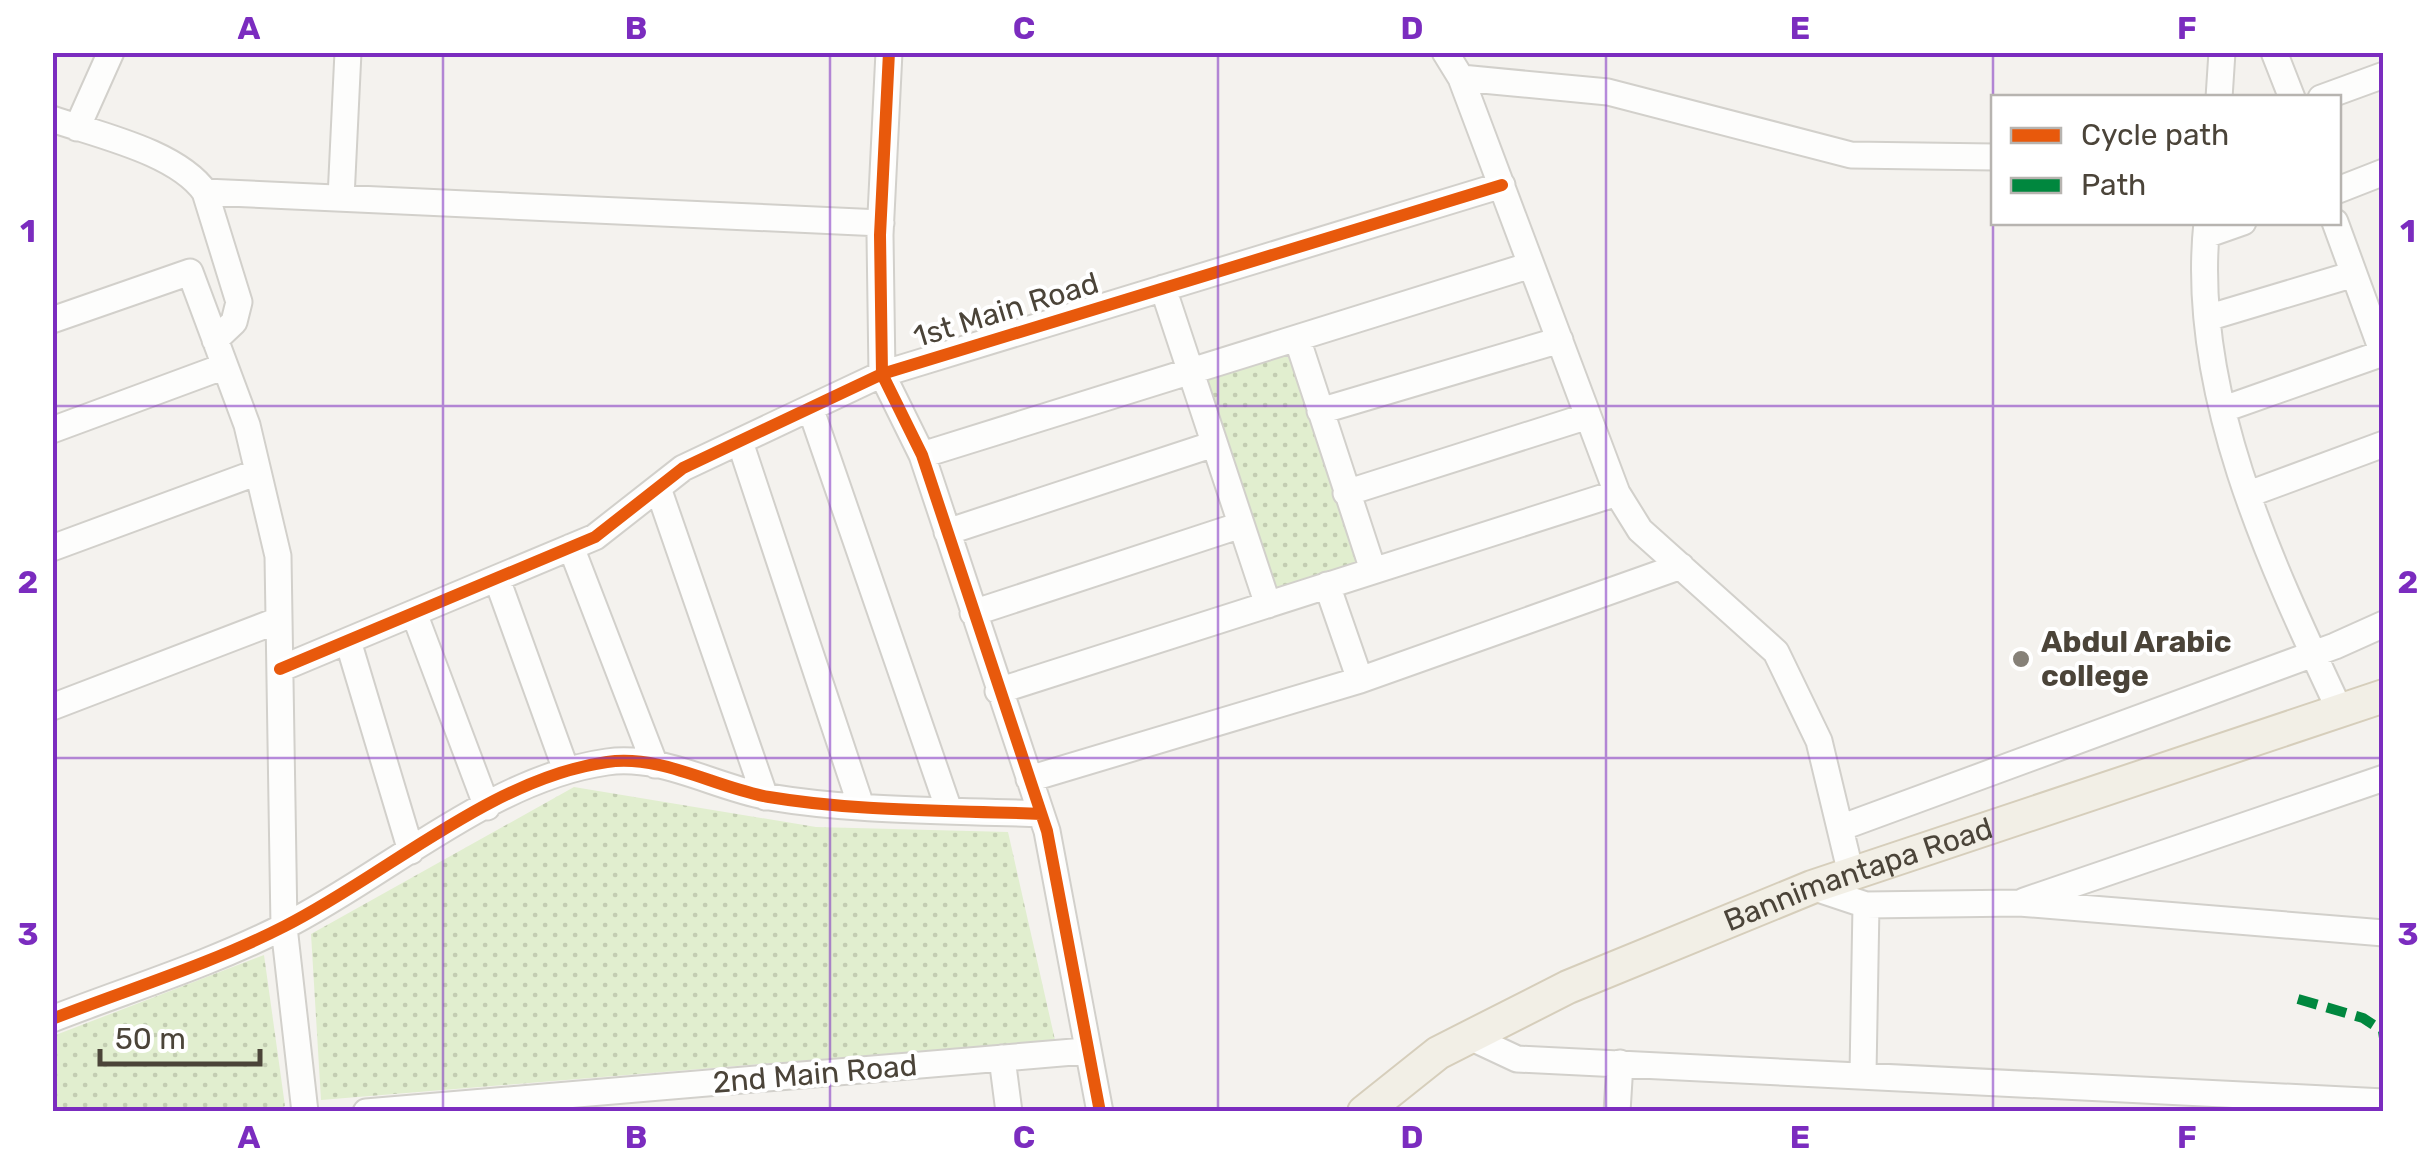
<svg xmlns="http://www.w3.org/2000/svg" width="2436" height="1164" font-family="Rubik,sans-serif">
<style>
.green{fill:url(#green-dots)}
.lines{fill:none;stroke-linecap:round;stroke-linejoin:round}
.minor-casing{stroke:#d2d0cb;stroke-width:29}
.major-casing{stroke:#d6cebb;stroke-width:36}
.minor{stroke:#fdfdfc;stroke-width:25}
.major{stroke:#f2efe6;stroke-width:32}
.quiet{stroke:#00873e;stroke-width:10;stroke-dasharray:20 10;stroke-linecap:butt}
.cycleway-casing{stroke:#fff;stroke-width:19}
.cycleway{stroke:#e8590c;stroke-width:12}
.grid{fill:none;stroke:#7b2cbf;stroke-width:2.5;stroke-opacity:0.55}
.poi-dot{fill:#868178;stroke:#fff;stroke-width:4}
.labels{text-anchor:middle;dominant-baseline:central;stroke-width:8;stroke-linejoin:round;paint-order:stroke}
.street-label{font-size:30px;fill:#4b4439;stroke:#fff}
.poi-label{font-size:30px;font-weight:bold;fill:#4b4439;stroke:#fff;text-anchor:start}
.neatline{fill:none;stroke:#7b2cbf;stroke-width:4}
.grid-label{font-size:32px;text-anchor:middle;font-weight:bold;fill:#7b2cbf}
</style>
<defs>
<pattern id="green-dots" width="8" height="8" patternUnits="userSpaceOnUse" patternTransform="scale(2.5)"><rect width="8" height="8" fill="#e1eecf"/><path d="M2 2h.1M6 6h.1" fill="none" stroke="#c3cdb2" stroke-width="1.8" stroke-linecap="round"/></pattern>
</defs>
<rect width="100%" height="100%" fill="#f4f2ee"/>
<path class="green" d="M1290,349L1363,565L1276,594L1203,378Z
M574,787L816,827L1008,832L1055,1040L321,1100L311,934Z
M264,955L285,1106L271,1112L53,1111V1036Z"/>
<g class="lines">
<g class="minor-casing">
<path id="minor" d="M889,52L880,235L882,374L922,455L1047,831L1100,1112
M1445,52L1461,78L1617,493L1640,530L1776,652L1819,741L1851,874
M2274,52L2292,98
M1461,78L1608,92L1851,155L1994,157
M2219,98L2222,52
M2321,98L2384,75
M52,119C98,135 177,152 205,192L239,302L234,322L215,340
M77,128L111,52
M2338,190L2384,172
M205,192L881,223
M341,198L348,52
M2207,222C2189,391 2270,562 2340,711
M2335,222L2384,356
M2206,235L2243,222
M1163,288L1268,605
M2207,318L2354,274
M52,320L190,272L247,425L278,556L284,927L305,1112
M1297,338L1373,570
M2224,409L2383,353
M811,410L949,810
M1320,411L1560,340
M52,430L225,366
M740,442L861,806
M922,455L1531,265
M658,488L765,797
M1346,493L1588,416
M2249,494L2384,444
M947,532L1214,444
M571,547L655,765
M52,548L258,472
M497,579L566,770
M1327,585L1360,680
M414,613L487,807
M973,613L1241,525
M348,641L411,851
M280,669L595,537L683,468L882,374L1502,185
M998,691L1617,493
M52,707L279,620
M1029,779L1360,680L1681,566
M1840,828L2335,646L2384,624
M1812,887L1866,905L2019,903L2384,933
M2024,901L2384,778
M52,1019C129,989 211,964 285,926C386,875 492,778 607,762C662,754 716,788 769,797C858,812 951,810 1041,814
M1470,1037L1517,1059L2384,1102
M1002,1058L1009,1112
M1863,1074L1866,905
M366,1112L1085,1051
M1617,1112L1620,1063"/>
</g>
<g class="major-casing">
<g id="major">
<path id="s1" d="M1364,1112L1438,1053L1568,987L1812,887L2384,696"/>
</g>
</g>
<use href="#minor" class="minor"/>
<use href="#major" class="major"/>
<path class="quiet" d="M2298,999L2363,1018L2383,1031L2384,1038"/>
<g class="cycleway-casing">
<path id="cycleway" d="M889,52L880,235L882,374L922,455L1047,831L1100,1112
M280,669L595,537L683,468L882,374L1502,185
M52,1019C129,989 211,964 285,926C386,875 492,778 607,762C662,754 716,788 769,797C858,812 951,810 1041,814"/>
</g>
<use href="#cycleway" class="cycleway"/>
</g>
<path class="grid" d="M443,52V1112M830,52V1112M1218,52V1112M1606,52V1112M1993,52V1112M52,406H2384M52,758H2384"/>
<circle class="poi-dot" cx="2021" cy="659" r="10"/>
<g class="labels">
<g class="street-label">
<text transform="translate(1006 310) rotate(-17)">1st Main Road</text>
<text stroke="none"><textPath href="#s1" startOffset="552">Bannimantapa Road</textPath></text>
<text transform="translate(815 1074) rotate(-5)">2nd Main Road</text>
</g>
<g class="poi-label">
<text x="2041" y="642">Abdul Arabic<tspan x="2041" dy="34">college</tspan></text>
</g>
</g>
<rect width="2436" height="1164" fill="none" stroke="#ffffff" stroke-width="110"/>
<rect x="1991" y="95" width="350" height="130" fill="#ffffff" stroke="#b7b4b0" stroke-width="2.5"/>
<rect x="2011" y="128" width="50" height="15" fill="#e8590c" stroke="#b7b4b0" stroke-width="2.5"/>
<text x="2081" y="145" font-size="30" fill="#4b4439">Cycle path</text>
<rect x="2011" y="178" width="50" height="15" fill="#00873e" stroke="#b7b4b0" stroke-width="2.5"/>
<text x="2081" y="195" font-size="30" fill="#4b4439">Path</text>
<path d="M100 1049v15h160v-15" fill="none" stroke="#4b4439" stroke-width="5"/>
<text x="115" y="1049" font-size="30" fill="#4b4439" stroke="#ffffff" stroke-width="8" paint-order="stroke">50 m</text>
<rect x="55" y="55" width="2326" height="1054" class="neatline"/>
<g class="grid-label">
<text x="249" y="39">A</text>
<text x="636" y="39">B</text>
<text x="1024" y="39">C</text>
<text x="1412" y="39">D</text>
<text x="1800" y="39">E</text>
<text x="2187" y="39">F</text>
<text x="28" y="242">1</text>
<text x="2408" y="242">1</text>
<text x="28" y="593">2</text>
<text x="2408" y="593">2</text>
<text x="28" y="945">3</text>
<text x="2408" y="945">3</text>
<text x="249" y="1148">A</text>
<text x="636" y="1148">B</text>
<text x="1024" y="1148">C</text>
<text x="1412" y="1148">D</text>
<text x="1800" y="1148">E</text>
<text x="2187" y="1148">F</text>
</g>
</svg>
